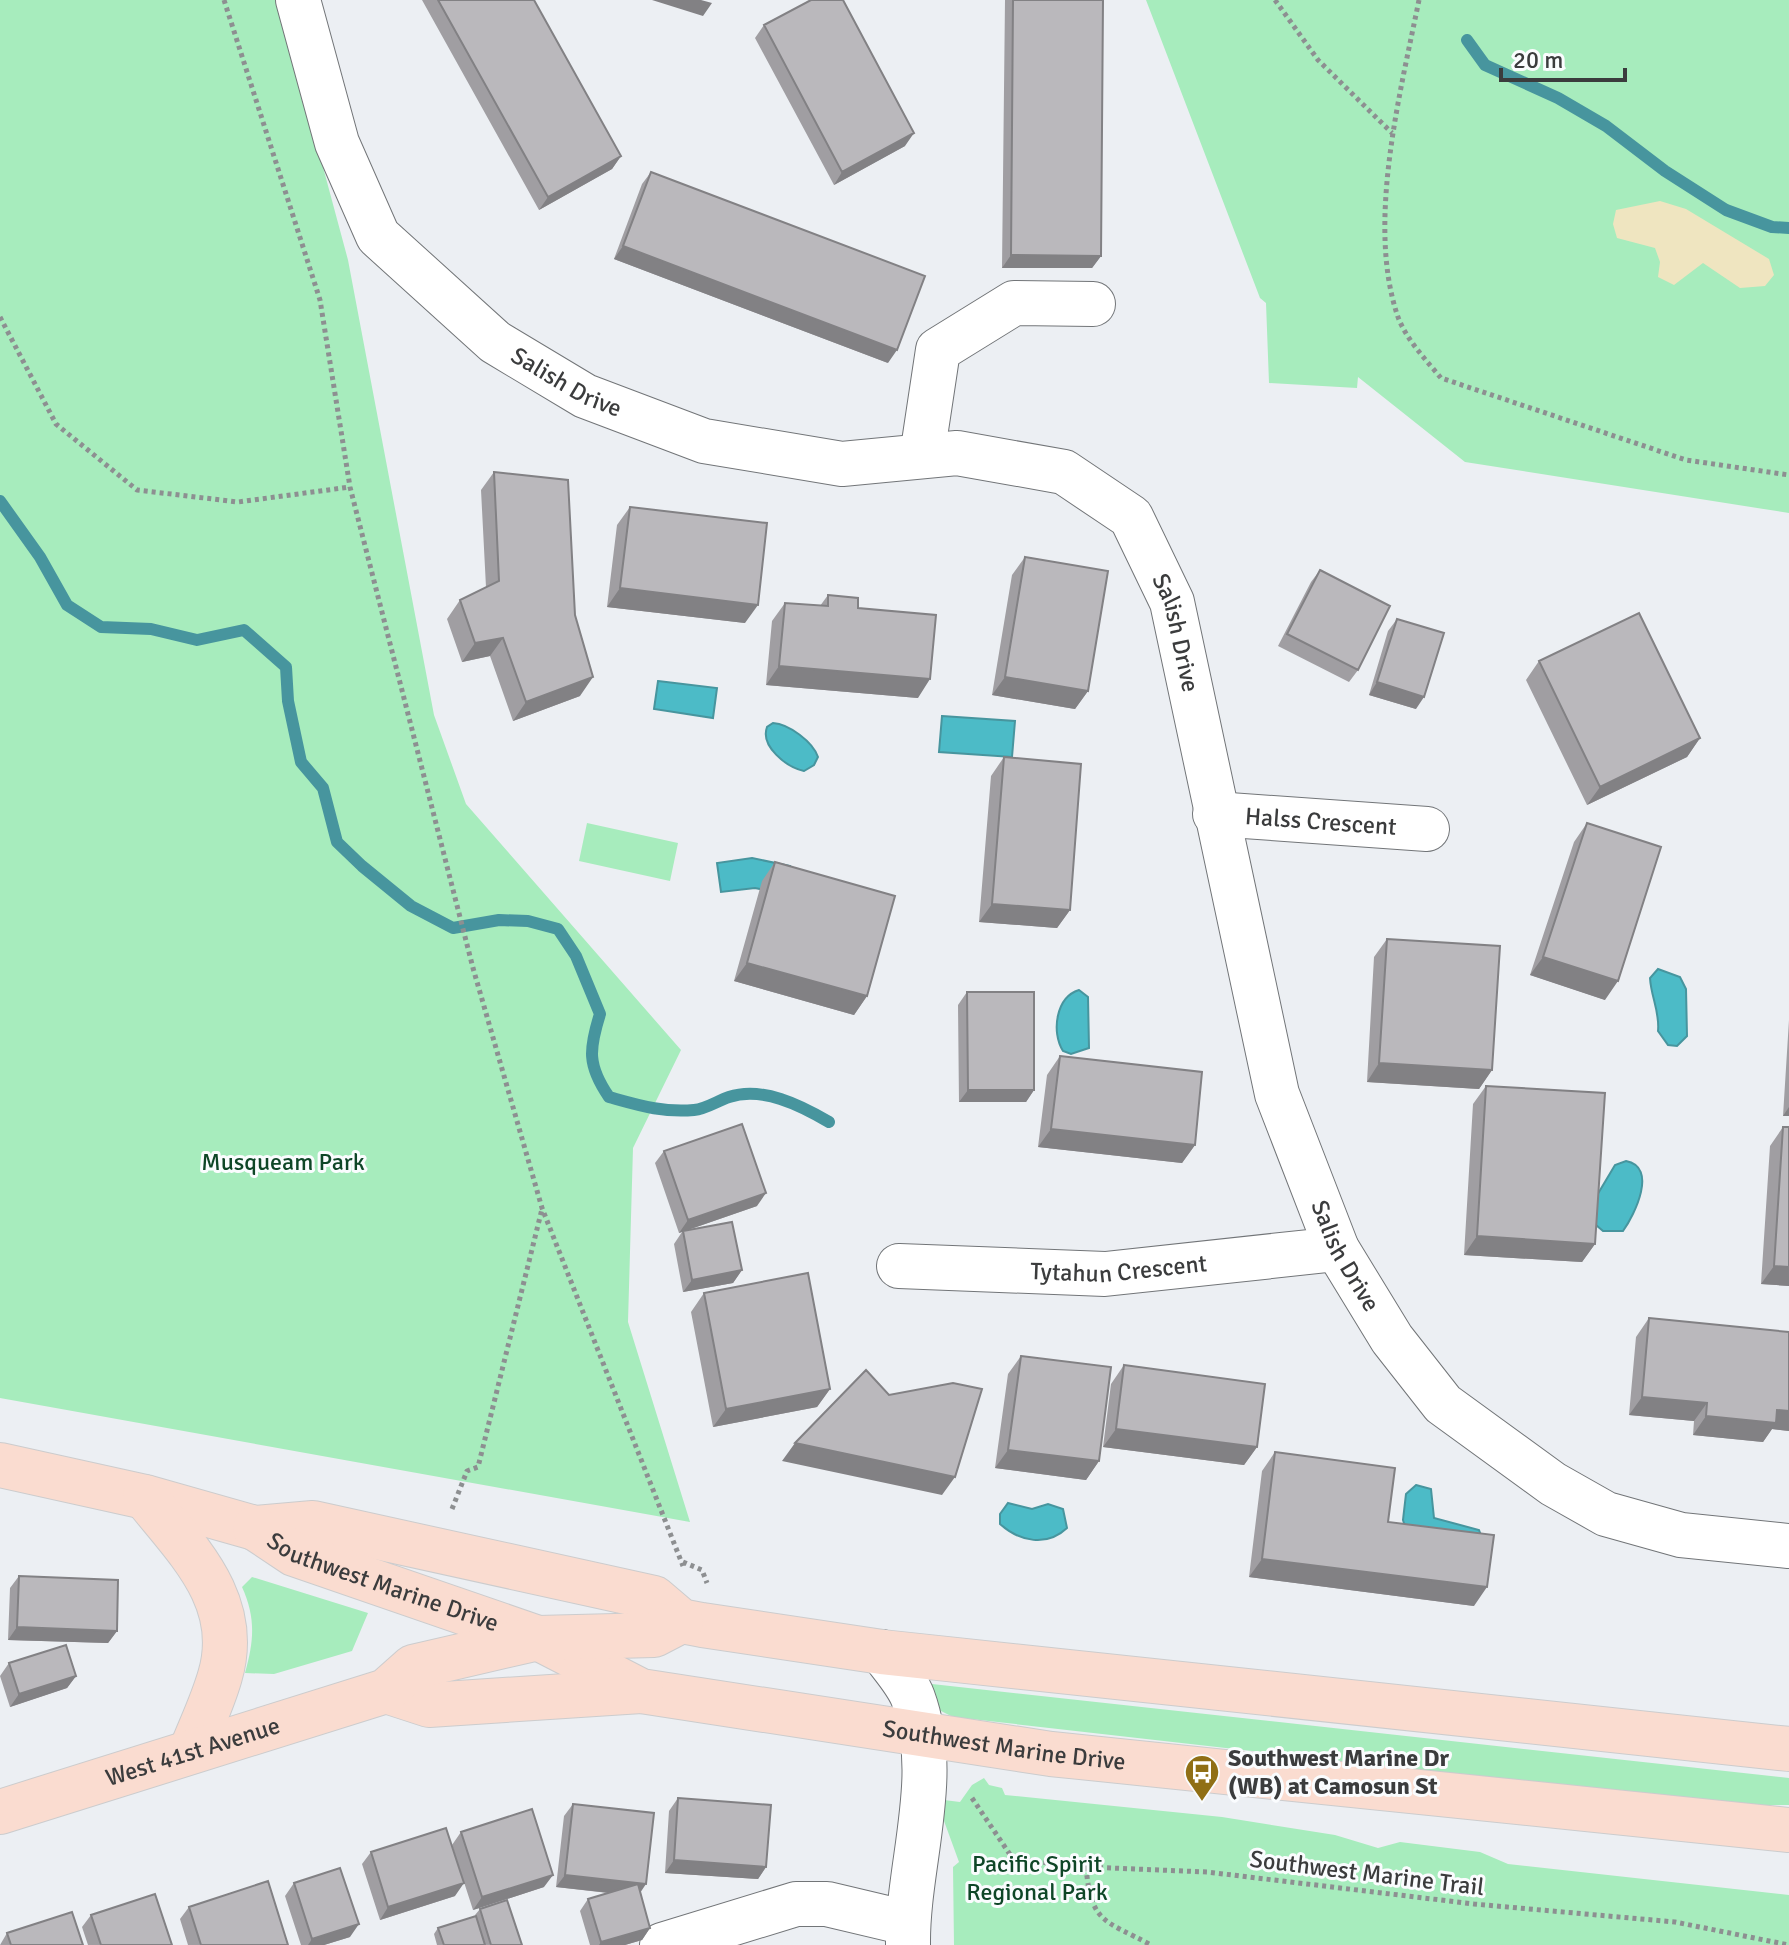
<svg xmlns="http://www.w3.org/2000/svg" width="1789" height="1945" font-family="Signika,sans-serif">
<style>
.green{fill:#a7ecbd}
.sand{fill:#efe5c0}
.water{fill:#4cbbc7;stroke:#47959e;stroke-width:2}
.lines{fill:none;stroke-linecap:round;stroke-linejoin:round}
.stream{stroke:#47959e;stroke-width:12}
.minor-casing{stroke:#727578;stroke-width:46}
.major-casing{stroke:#cccccd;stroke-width:46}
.path{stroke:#8d8f91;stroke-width:5;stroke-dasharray:4 4;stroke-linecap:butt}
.minor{stroke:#fff;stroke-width:44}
.major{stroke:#fadcd0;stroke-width:44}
.wall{fill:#a09ea2}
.shaded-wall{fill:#828184}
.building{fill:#bab8bc;stroke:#828184;stroke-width:2}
.labels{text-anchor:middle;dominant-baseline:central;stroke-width:6;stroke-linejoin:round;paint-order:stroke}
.street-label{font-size:24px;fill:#3b3c3d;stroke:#fafcfe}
.park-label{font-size:24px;fill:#0e4627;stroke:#fafcfe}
.poi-label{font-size:24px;font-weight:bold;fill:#3b3c3d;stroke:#fafcfe;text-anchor:start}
</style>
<rect width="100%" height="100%" fill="#eceff3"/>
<path class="green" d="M0,0H278L348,260L434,715L466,804L681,1050L633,1148L628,1322L690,1522L0,1398Z
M1146,0H1789V513L1465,462L1358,377L1357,388L1269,383L1266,303L1260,298Z
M587,823L678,843L670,881L579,861Z
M252,1577L368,1613L352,1651L274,1674L245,1673C254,1641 256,1618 242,1587Z
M932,1684L1789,1778V1805H1729L953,1717L937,1709L928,1688Z
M984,1778L989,1785L1002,1788L1005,1795L1222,1817L1335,1835L1378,1848L1400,1842L1480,1852L1508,1864L1789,1895V1945H954L953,1867L959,1862L936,1799L960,1802L972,1785Z"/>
<path class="sand" d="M1660,201L1686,209L1769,259L1774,275L1765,286L1740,288L1703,263L1674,285L1658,277L1660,262L1655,248L1617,238L1613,224L1616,210Z"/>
<path class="water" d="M658,681L717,688L713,718L654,709Z
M942,716L1015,721L1012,757L939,752Z
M773,723C789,724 813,742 818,757L814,765L804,771C786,767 760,746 767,727Z
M752,858L790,866L784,894L755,888L721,892L717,863Z
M1658,969L1680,977L1686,989L1687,1036L1677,1046L1668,1045L1658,1031C1660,1012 1651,997 1650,978Z
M1079,990L1088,997L1089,1048L1071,1054L1063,1051C1051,1032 1056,997 1079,990Z
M1626,1161C1658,1167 1635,1214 1623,1231H1603L1596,1225L1593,1202L1615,1165Z
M1416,1485L1431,1489L1434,1518L1479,1530L1482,1538L1406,1530L1403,1520L1406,1494Z
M1008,1503L1032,1509L1048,1504L1063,1509L1067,1528C1047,1547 1020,1542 1000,1524V1514Z"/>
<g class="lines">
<path class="stream" d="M1467,40L1485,65L1558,98L1606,126L1665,171L1726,210L1772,227L1789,228
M0,501L40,557L67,605L101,627L151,629L197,640L244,630L286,667L288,701L301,762L323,788L337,842L362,866L411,906L453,928L499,920L528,921L558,929L576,956L600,1014C589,1049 587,1065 609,1097C638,1105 663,1113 694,1110C706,1109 717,1101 729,1097C762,1086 800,1105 829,1122"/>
<g class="minor-casing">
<g id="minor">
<path id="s1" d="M298,0L337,143L378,236L495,342L585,396L704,441L842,464L957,453L1064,472L1131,517L1172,602L1277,1094L1337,1249L1392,1339L1443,1404L1553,1484L1606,1514L1681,1535L1789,1546"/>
<path d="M922,456L938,350L1014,303L1093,304"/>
<path id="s2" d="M1215,814L1427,829"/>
<path id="s3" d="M899,1266L1105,1274L1337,1249"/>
<path d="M882,1652C892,1666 907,1682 913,1698C942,1777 907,1865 908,1945"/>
<path d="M662,1945L796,1904H827L907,1923"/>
</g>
</g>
<g class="major-casing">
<g id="major">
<path d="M0,1465L145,1497L255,1528L313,1523L654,1598L681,1621L702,1625L882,1652L1789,1749"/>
<path d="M145,1497C188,1551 242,1601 220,1676C213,1701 201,1726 191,1751"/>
<path id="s4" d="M255,1528L294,1554L538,1638L641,1691L1051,1754L1789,1830"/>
<path d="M386,1691L429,1705L641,1691"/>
<path id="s5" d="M0,1812L386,1691L413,1667L538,1638L654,1635L681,1621"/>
</g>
</g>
<path class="path" d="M224,0L320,300L350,487L473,968L542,1208L683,1566
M1275,0L1318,60L1392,133
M1419,0C1400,94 1366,225 1398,317C1406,339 1426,360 1441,378L1686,460L1789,475
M0,317L56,424L137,490L238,502L350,487
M452,1509L467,1471L478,1467L542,1209
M683,1562L702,1570L707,1583
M972,1798L1013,1859L1086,1867L1207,1872L1474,1904L1675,1922L1789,1945
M1086,1867C1091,1924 1105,1920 1151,1945"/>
<use href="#minor" class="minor"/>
<use href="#major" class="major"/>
</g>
<path class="wall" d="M422,0H534L621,156L612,169L539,210Z
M1005,0H1103L1101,256L1092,268H1002Z
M764,25L905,146L834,185L755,38Z
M651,172L888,363L614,259L642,184Z
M494,472L575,615L580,696L513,721L490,656L462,662L447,619L460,600L486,587L481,490Z
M630,507L745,623L607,607L617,525Z
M1025,557L1088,691L1075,709L992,695L1012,575Z
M1320,570L1358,670L1349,682L1278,646L1311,582Z
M828,595L858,608L918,698L766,685L772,621L785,603L820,606Z
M1397,619L1416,709L1369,695L1388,631Z
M1539,661L1700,738L1687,757L1587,805L1526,680Z
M1004,757L1070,910L1057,928L979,922L991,776Z
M1587,823L1605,1000L1530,975L1574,842Z
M775,862L867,996L854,1015L734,981L762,881Z
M1387,939L1492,1070L1479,1089L1367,1082L1374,957Z
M967,992L1034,1090L1026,1102H959L958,1005Z
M1789,1020V1116H1783Z
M1060,1056L1195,1145L1182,1163L1038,1147L1047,1075Z
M1486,1086L1595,1244L1582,1262L1464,1255L1473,1104Z
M1783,1127L1789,1286L1761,1284L1770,1146Z
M664,1151L757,1206L685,1231L742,1270L733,1283L683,1292L674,1244L682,1232L679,1233L655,1163Z
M704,1293L830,1389L817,1407L713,1427L691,1312Z
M1649,1318L1789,1332V1431L1772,1429L1763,1442L1693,1435L1694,1421L1629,1415L1636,1337Z
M1021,1356L1099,1461L1086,1480L995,1468L1008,1374Z
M1124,1365L1257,1447L1244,1465L1103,1447L1111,1384Z
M1275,1452L1388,1522L1474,1606L1249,1577L1262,1471Z
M19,1576L117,1631L108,1643L8,1640L10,1588Z
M9,1663L76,1676L67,1688L10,1707L0,1676Z
M678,1798L766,1867L758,1879L665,1873L669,1811Z
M573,1804L640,1893L650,1928L642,1940L625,1945H590L580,1911L588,1899L608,1893L556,1887L564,1816Z
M461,1832L544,1887L473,1910L452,1845Z
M371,1852L455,1896L380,1920L362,1864Z
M294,1883L350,1937L324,1945H301L285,1896Z
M189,1907L288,1945H188L180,1919Z
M480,1909L522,1945H437L434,1934L438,1928L476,1916L475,1915Z
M91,1915L172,1945H88L82,1927Z
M7,1933L83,1945H0Z"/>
<path class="shaded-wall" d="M652,0H701L712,3L703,16Z
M914,133L905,146L834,185L842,172Z
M621,156L612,169L539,210L548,197Z
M623,246L897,350L888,363L614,259Z
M1011,255L1101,256L1092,268H1002Z
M620,588L758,605L745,623L607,607Z
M503,638L490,656L462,662L475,643Z
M779,666L930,679L918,698L766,685Z
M593,677L580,696L513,721L526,702Z
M1005,677L1088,691L1075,709L992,695Z
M1377,682L1424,697L1416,709L1369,695Z
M1700,738L1687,757L1587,805L1600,787Z
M992,904L1070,910L1057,928L979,922Z
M1543,957L1618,981L1605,1000L1530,975Z
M747,963L867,996L854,1015L734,981Z
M1379,1063L1492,1070L1479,1089L1367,1082Z
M968,1090H1034L1026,1102H959Z
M1789,1107V1116H1783Z
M1051,1129L1195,1145L1182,1163L1038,1147Z
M766,1193L757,1206L679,1233L688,1220Z
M1477,1236L1595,1244L1582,1262L1464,1255Z
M1774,1266L1789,1267V1286L1761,1284Z
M742,1270L733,1283L683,1292L692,1280Z
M830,1389L817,1407L713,1427L726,1409Z
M1642,1397L1707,1403L1694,1421L1629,1415Z
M1777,1410L1789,1411V1431L1772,1429L1763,1442L1693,1435L1706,1416Z
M1116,1429L1257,1447L1244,1465L1103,1447Z
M795,1443L955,1477L942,1495L782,1461Z
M1008,1450L1099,1461L1086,1480L995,1468Z
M1262,1559L1487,1587L1474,1606L1249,1577Z
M17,1627L117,1631L108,1643L8,1640Z
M76,1676L67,1688L10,1707L19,1694Z
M674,1860L766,1867L758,1879L665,1873Z
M553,1875L544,1887L473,1910L482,1897Z
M565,1875L646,1884L638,1896L556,1887Z
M464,1883L455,1896L380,1920L388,1907Z
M359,1924L350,1937L324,1945H308L312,1939Z
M650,1928L642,1940L625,1945H599L601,1942Z"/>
<path class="building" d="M438,0H534L621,156L548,197Z
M811,0H843L914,133L842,172L764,25Z
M1013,0H1103L1101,256L1011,255Z
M651,172L925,276L897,350L623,246Z
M494,472L568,480L575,615L593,677L526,702L503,638L475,643L460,600L499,581Z
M630,507L767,523L758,605L620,588Z
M1025,557L1108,571L1088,691L1005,677Z
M1320,570L1390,606L1358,670L1287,634Z
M828,595L858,598V608L936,615L930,679L779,666L785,603L828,606Z
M1639,613L1700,738L1600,787L1539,661Z
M1397,619L1444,633L1424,697L1377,682Z
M1004,757L1081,764L1070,910L992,904Z
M1587,823L1661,847L1618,981L1543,957Z
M775,862L895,896L867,996L747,963Z
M1387,939L1500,946L1492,1070L1379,1063Z
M967,992H1034V1090H968Z
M1060,1056L1202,1072L1195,1145L1051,1129Z
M1486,1086L1605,1093L1595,1244L1477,1236Z
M742,1124L766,1193L688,1220L664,1151Z
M1783,1127H1789V1267L1774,1266Z
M732,1222L742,1270L692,1280L683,1231Z
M808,1273L830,1389L726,1409L704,1293Z
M1649,1318L1789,1332V1411L1777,1410L1776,1423L1706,1416L1707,1403L1642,1397Z
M1021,1356L1111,1367L1099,1461L1008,1450Z
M1124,1365L1265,1384L1257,1447L1116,1429Z
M866,1370L889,1395L953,1383L982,1389L955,1477L795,1443Z
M1275,1452L1395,1468L1388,1522L1494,1535L1487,1587L1262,1559Z
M19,1576L118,1580L117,1631L17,1627Z
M66,1645L76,1676L19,1694L9,1663Z
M678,1798L771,1805L766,1867L674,1860Z
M573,1804L654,1813L646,1884L565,1875Z
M532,1809L553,1875L482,1897L461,1832Z
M446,1828L464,1883L388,1907L371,1852Z
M340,1868L359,1924L312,1939L294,1883Z
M268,1881L288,1945H201L189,1907Z
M638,1884L650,1928L601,1942L588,1899Z
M155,1894L172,1945H101L91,1915Z
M507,1900L522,1945H491L480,1909Z
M72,1912L83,1945H11L7,1933Z
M476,1916L485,1945H444L438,1928Z"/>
<defs>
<g id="bus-pin" transform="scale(1.8)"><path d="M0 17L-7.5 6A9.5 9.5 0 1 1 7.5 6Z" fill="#906f15" stroke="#fafcfe"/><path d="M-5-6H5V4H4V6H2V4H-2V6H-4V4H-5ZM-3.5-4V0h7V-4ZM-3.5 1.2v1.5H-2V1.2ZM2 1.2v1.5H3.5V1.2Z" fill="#fff"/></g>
</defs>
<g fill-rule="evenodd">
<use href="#bus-pin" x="1202" y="1772"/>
</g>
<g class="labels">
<g class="street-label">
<text stroke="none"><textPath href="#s1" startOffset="490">Salish Drive</textPath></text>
<text stroke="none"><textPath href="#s1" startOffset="1210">Salish Drive</textPath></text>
<text stroke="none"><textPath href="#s2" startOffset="106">Halss Crescent</textPath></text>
<text stroke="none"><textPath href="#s1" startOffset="1858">Salish Drive</textPath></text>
<text stroke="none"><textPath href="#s3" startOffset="220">Tytahun Crescent</textPath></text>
<text stroke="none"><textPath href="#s4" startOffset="140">Southwest Marine Drive</textPath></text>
<text stroke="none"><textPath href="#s4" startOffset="788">Southwest Marine Drive</textPath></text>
<text stroke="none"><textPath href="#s5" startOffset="202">West 41st Avenue</textPath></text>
<text transform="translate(1367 1873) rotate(7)">Southwest Marine Trail</text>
</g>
<g class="park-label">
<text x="283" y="1162">Musqueam Park</text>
<text x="1037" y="1864">Pacific Spirit<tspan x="1037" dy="28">Regional Park</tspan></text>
</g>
<g class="poi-label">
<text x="1228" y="1758">Southwest Marine Dr<tspan x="1228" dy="28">(WB) at Camosun St</tspan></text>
</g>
</g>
<path d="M1501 68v12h124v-12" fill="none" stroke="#3b3c3d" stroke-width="4"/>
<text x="1513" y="68" font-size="24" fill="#3b3c3d" stroke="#fafcfe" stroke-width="6" paint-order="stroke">20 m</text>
</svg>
